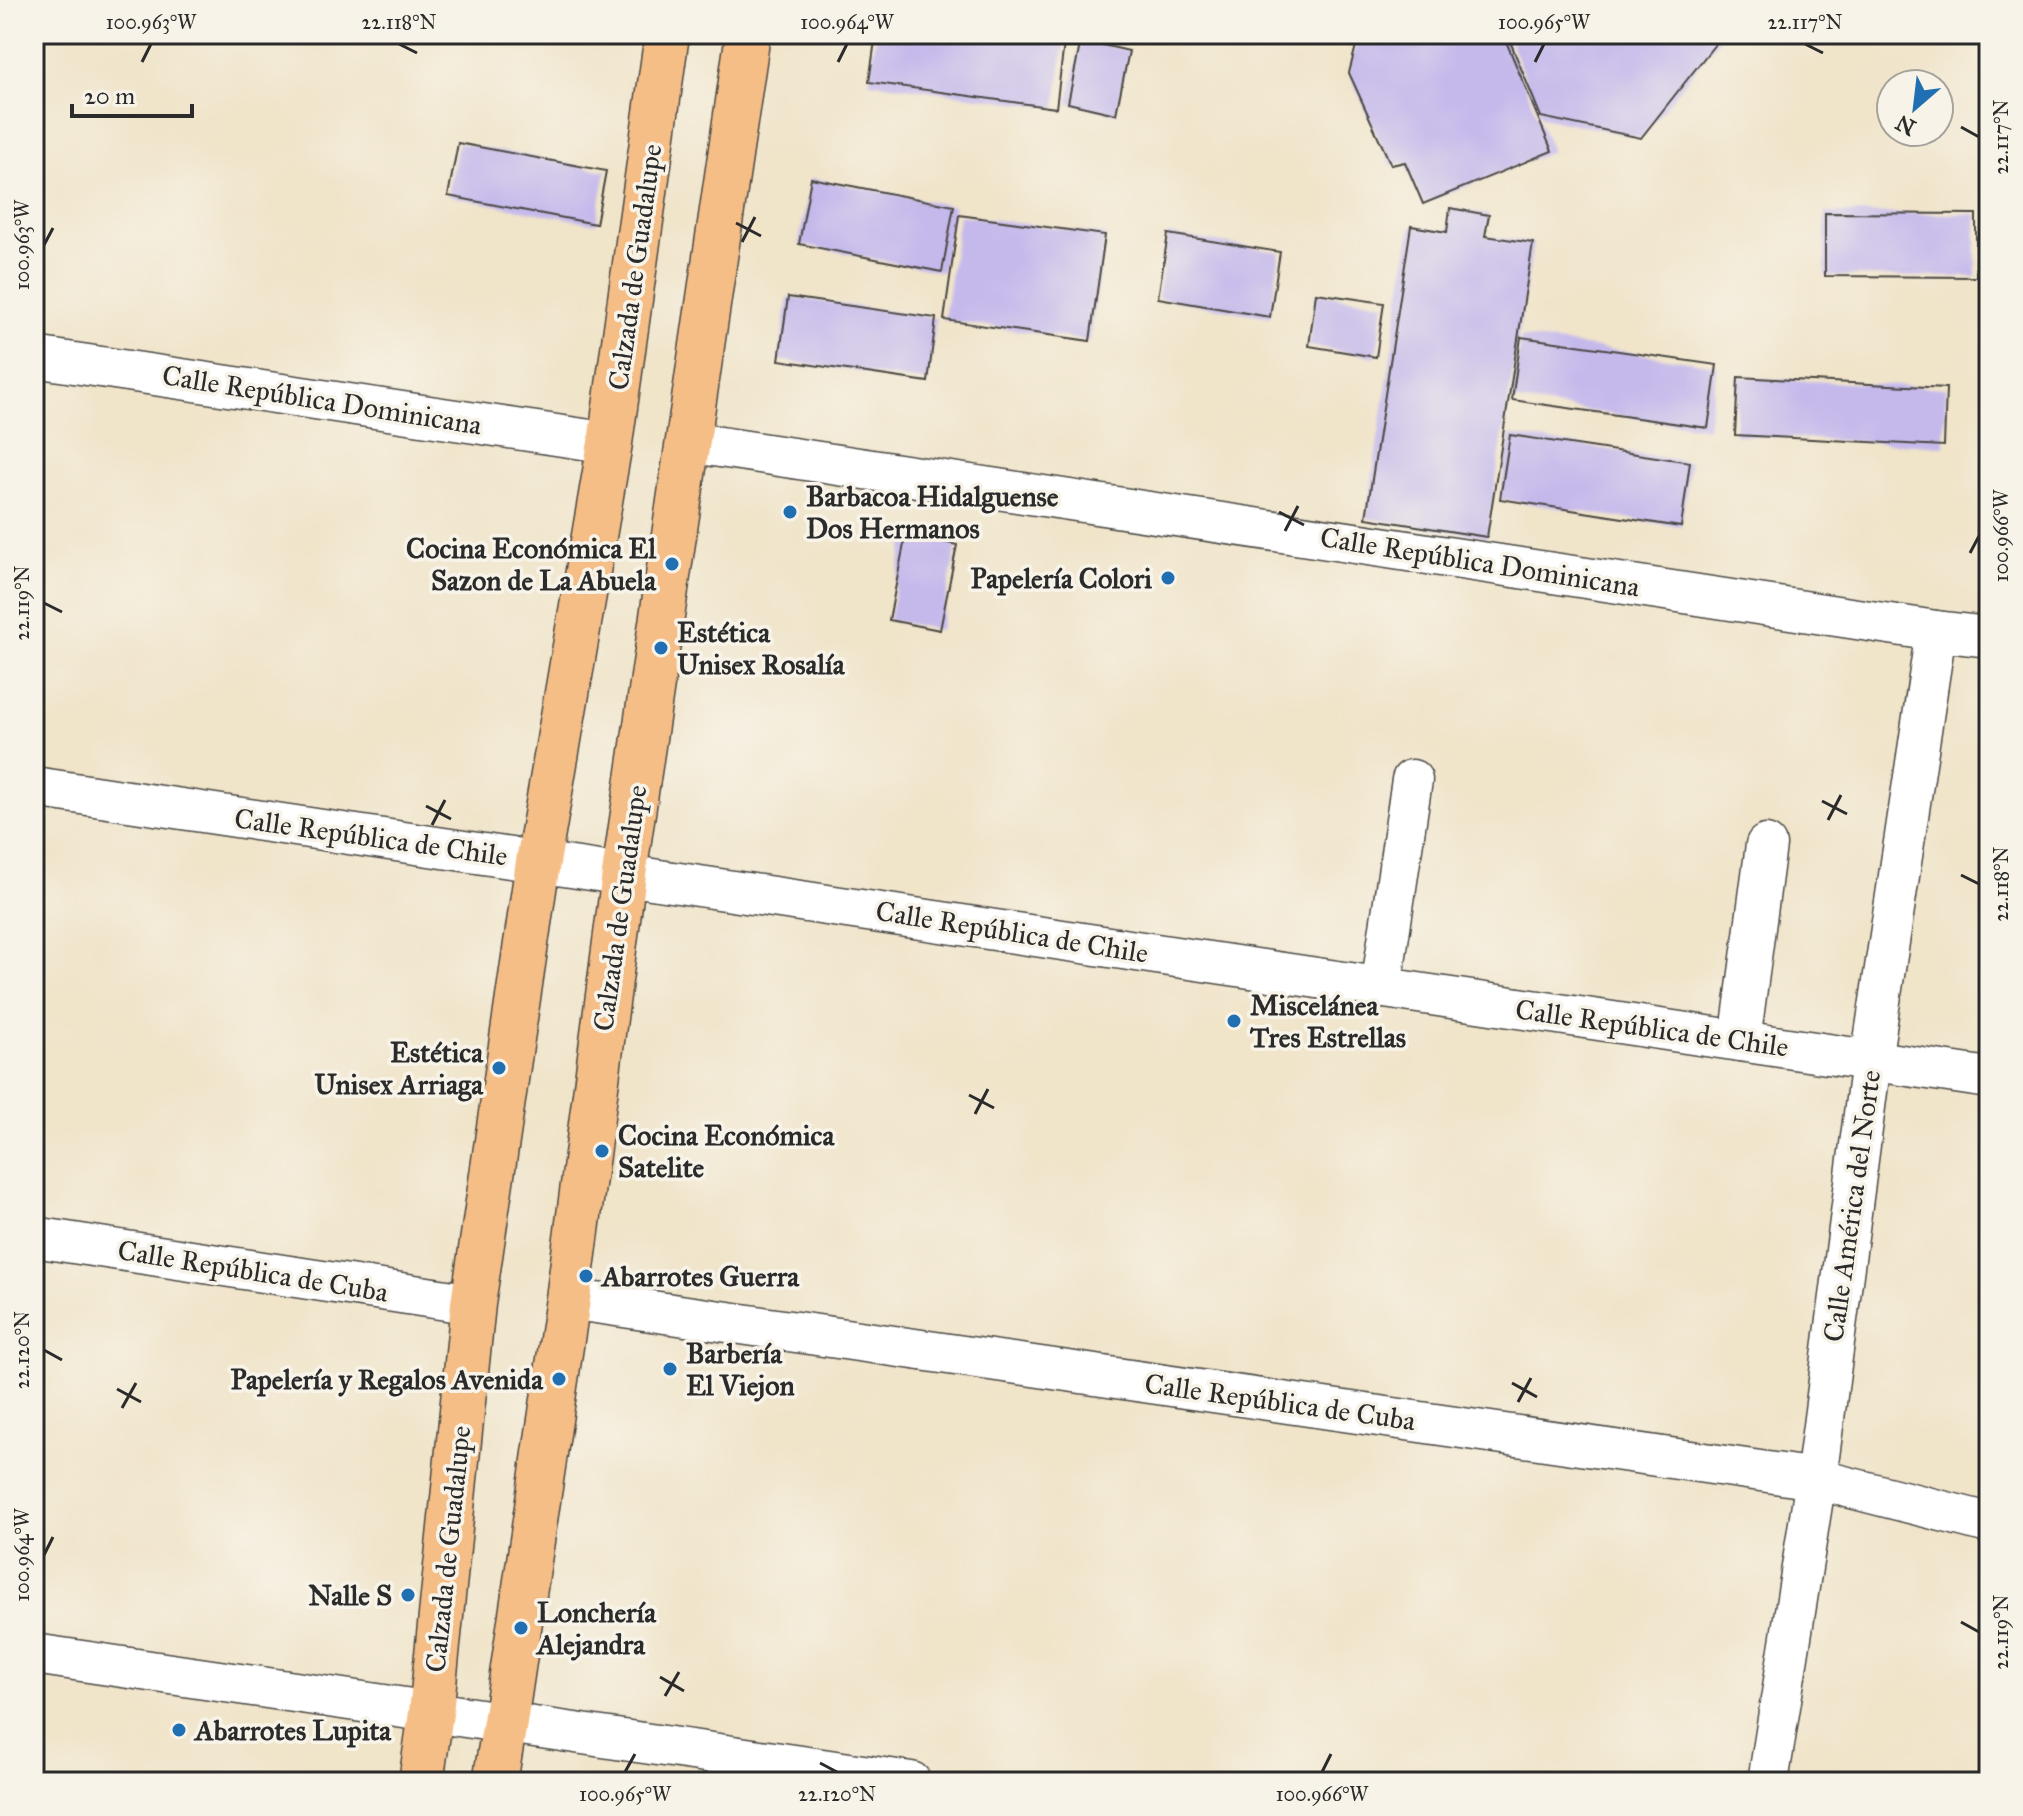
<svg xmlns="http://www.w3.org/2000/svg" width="2023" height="1816" viewBox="0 0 2023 1816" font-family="'IM FELL Great Primer',serif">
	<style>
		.building { fill: #c5b9eb }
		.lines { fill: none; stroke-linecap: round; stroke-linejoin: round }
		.minor-casing { stroke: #494743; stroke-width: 43 }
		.primary-casing { stroke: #494743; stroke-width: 47 }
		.minor { stroke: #fff; stroke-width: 40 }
		.primary { stroke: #f6be87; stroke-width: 44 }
		.ticks { fill: none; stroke: #2b2b2b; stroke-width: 3 }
		.poi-dot { fill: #1f6fb2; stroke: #f7f3e8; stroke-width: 3 }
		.labels { text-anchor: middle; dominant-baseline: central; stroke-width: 7; stroke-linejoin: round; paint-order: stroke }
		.street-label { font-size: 28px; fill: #2b2b2b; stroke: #f7f3e8 }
		.poi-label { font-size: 28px; font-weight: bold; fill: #2b2b2b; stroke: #f7f3e8; text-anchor: start }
		.neatline { fill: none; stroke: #2b2b2b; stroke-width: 3 }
		.ticks-label { font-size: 20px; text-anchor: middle; fill: #2b2b2b }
	</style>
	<rect width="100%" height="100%" fill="#f7f3e8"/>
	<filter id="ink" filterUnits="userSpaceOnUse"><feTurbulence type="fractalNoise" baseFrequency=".0125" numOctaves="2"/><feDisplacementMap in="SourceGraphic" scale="16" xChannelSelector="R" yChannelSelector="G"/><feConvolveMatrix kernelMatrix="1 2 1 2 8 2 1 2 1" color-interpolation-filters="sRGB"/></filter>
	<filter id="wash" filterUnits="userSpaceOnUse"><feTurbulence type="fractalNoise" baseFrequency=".006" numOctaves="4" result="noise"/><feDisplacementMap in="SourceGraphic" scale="32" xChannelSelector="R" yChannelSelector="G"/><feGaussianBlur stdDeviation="1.8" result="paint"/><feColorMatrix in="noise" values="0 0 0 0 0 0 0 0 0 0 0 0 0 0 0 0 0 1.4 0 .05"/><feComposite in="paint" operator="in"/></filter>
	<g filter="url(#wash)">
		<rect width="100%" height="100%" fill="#f0e4c9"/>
		<g id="blocks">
			<g class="building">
				<path d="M876,34h120l68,9 -8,65 -187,-26z"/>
				<path d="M1359,34h144l49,117 -129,53 -18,-42 -14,3 -42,-92z"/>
				<path d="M1507,34h216l-82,104 -100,-21z"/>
				<path d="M1081,40l48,11 -13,63 -48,-11z"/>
				<path d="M458,143l148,28 -10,53 -148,-28z"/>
				<path d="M811,178l143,28 -12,66 -143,-28z"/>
				<path d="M1450,208l39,7 -4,21 48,7 -46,294 -121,-19 45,-292 36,6z"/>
				<path d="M1825,213l151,1v63l-151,-1z"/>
				<path d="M959,215l146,20 -15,106 -146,-21z"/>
				<path d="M1168,234l112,18 -10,65 -112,-19z"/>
				<path d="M1316,293l68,10 -8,54 -67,-11z"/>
				<path d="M788,297l148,21 -8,64 -149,-22z"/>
				<path d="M1521,337l196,28 -9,63 -196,-28z"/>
				<path d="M1738,377l208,11 -2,58 -209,-11z"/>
				<path d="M1510,435l180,27 -9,65 -181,-28z"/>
				<path d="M906,534l51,11 -17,85 -51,-10z"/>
			</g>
		</g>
	</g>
	<g filter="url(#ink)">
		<use href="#blocks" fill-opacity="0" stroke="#494743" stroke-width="2"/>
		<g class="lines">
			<defs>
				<g id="minor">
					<path d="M34,357l576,86"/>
					<path d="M687,442l1249,189 53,6"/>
					<path d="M34,787l1955,291"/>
					<path d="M1381,988l31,-208"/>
					<path d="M1740,1041l26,-196"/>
					<path d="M34,1237l439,67"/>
					<path d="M568,1299l1248,180 173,44"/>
					<path d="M34,1654l877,128"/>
					<path d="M1768,1782l48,-303 55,-418 65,-430"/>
				</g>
				<g id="primary">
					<path d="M421,1782l10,-69 42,-409 65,-442 72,-419 57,-409"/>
					<path d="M495,1782l10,-60 63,-423 56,-425 124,-840"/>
				</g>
			</defs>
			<use href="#minor" class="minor-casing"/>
			<use href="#primary" class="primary-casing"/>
			<use href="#minor" class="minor"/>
			<use href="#primary" class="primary"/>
		</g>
	</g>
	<path class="ticks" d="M399,44l18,9M1805,44l18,9M142,62l9,-18M838,62l9,-18M1535,62l9,-18M1961,127l18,10M736,223l25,13M742,242l13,-25M44,245l9,-17M1279,512l25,13M1285,531l13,-25M1970,553l9,-17M44,603l18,9M1822,801l25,13M426,806l25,13M1828,820l13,-25M432,825l13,-25M1961,875l18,9M969,1095l25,13M975,1114l13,-25M44,1350l18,10M1512,1383l25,14M117,1389l24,13M1518,1402l13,-24M122,1408l14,-25M44,1555l9,-18M1961,1622l18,10M660,1677l24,14M665,1696l14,-24M820,1763l17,9M625,1772l10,-18M1322,1772l9,-18"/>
	<g class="poi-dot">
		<circle cx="790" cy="512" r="8"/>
		<circle cx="672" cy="564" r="8"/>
		<circle cx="1168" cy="578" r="8"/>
		<circle cx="661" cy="648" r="8"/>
		<circle cx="1234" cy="1021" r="8"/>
		<circle cx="499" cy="1068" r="8"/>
		<circle cx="602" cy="1151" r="8"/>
		<circle cx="586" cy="1276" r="8"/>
		<circle cx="670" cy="1369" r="8"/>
		<circle cx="559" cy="1379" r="8"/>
		<circle cx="408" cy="1595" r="8"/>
		<circle cx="521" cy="1628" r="8"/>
		<circle cx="179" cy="1730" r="8"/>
	</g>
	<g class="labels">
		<g class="street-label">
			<text transform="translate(635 267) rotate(-82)">Calzada de Guadalupe</text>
			<text transform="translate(322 400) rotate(9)">Calle República Dominicana</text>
			<text transform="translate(1480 562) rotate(9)">Calle República Dominicana</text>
			<text transform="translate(371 837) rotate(8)">Calle República de Chile</text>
			<text transform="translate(620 908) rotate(-82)">Calzada de Guadalupe</text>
			<text transform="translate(1012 932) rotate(9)">Calle República de Chile</text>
			<text transform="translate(1652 1028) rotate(8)">Calle República de Chile</text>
			<text transform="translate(1852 1206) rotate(-82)">Calle América del Norte</text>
			<text transform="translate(253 1271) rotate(9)">Calle República de Cuba</text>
			<text transform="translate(1280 1402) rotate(8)">Calle República de Cuba</text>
			<text transform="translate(448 1549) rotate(-84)">Calzada de Guadalupe</text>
		</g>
		<g class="poi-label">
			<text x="806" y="496">Barbacoa Hidalguense<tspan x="806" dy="32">Dos Hermanos</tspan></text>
			<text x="656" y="548" text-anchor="end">Cocina Económica El<tspan x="656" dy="32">Sazon de La Abuela</tspan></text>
			<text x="1152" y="578" text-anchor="end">Papelería Colori</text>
			<text x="677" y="632">Estética<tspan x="677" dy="32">Unisex Rosalía</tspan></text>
			<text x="1250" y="1005">Miscelánea<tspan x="1250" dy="32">Tres Estrellas</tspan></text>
			<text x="483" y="1052" text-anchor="end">Estética<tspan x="483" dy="32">Unisex Arriaga</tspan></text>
			<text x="618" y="1135">Cocina Económica<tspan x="618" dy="32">Satelite</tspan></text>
			<text x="602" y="1276">Abarrotes Guerra</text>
			<text x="686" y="1353">Barbería<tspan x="686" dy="32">El Viejon</tspan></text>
			<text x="543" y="1379" text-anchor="end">Papelería y Regalos Avenida</text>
			<text x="392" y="1595" text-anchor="end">Nalle S</text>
			<text x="537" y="1612">Lonchería<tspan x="537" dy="32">Alejandra</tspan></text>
			<text x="195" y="1730">Abarrotes Lupita</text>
		</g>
	</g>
	<rect width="2023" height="1816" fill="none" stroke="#f7f3e8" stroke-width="88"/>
	<g transform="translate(1915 108) rotate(208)"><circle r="38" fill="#f7f3e8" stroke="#a5a39c" stroke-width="2"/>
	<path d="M0-6L14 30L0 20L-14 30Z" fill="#1f6fb2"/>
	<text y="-12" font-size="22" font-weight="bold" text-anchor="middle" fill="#2b2b2b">N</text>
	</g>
	<path d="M72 104v12h120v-12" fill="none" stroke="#2b2b2b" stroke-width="4"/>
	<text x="84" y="104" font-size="24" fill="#2b2b2b" stroke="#f7f3e8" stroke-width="6" paint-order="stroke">20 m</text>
	<rect x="44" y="44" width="1935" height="1728" class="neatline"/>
	<g class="ticks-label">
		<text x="151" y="29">100.963°W</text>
		<text x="399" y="29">22.118°N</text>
		<text x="847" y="29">100.964°W</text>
		<text x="1544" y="29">100.965°W</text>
		<text x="1805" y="29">22.117°N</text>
		<text transform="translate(2001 137) rotate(-90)" y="7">22.117°N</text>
		<text transform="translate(22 245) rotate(-90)" y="7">100.963°W</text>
		<text transform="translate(2001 536) rotate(-90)" y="7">100.966°W</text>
		<text transform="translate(22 603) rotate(-90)" y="7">22.119°N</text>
		<text transform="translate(2001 884) rotate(-90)" y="7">22.118°N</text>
		<text transform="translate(22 1350) rotate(-90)" y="7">22.120°N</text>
		<text transform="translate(22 1555) rotate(-90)" y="7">100.964°W</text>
		<text transform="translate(2001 1632) rotate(-90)" y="7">22.119°N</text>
		<text x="625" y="1801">100.965°W</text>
		<text x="837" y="1801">22.120°N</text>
		<text x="1322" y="1801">100.966°W</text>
	</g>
</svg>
